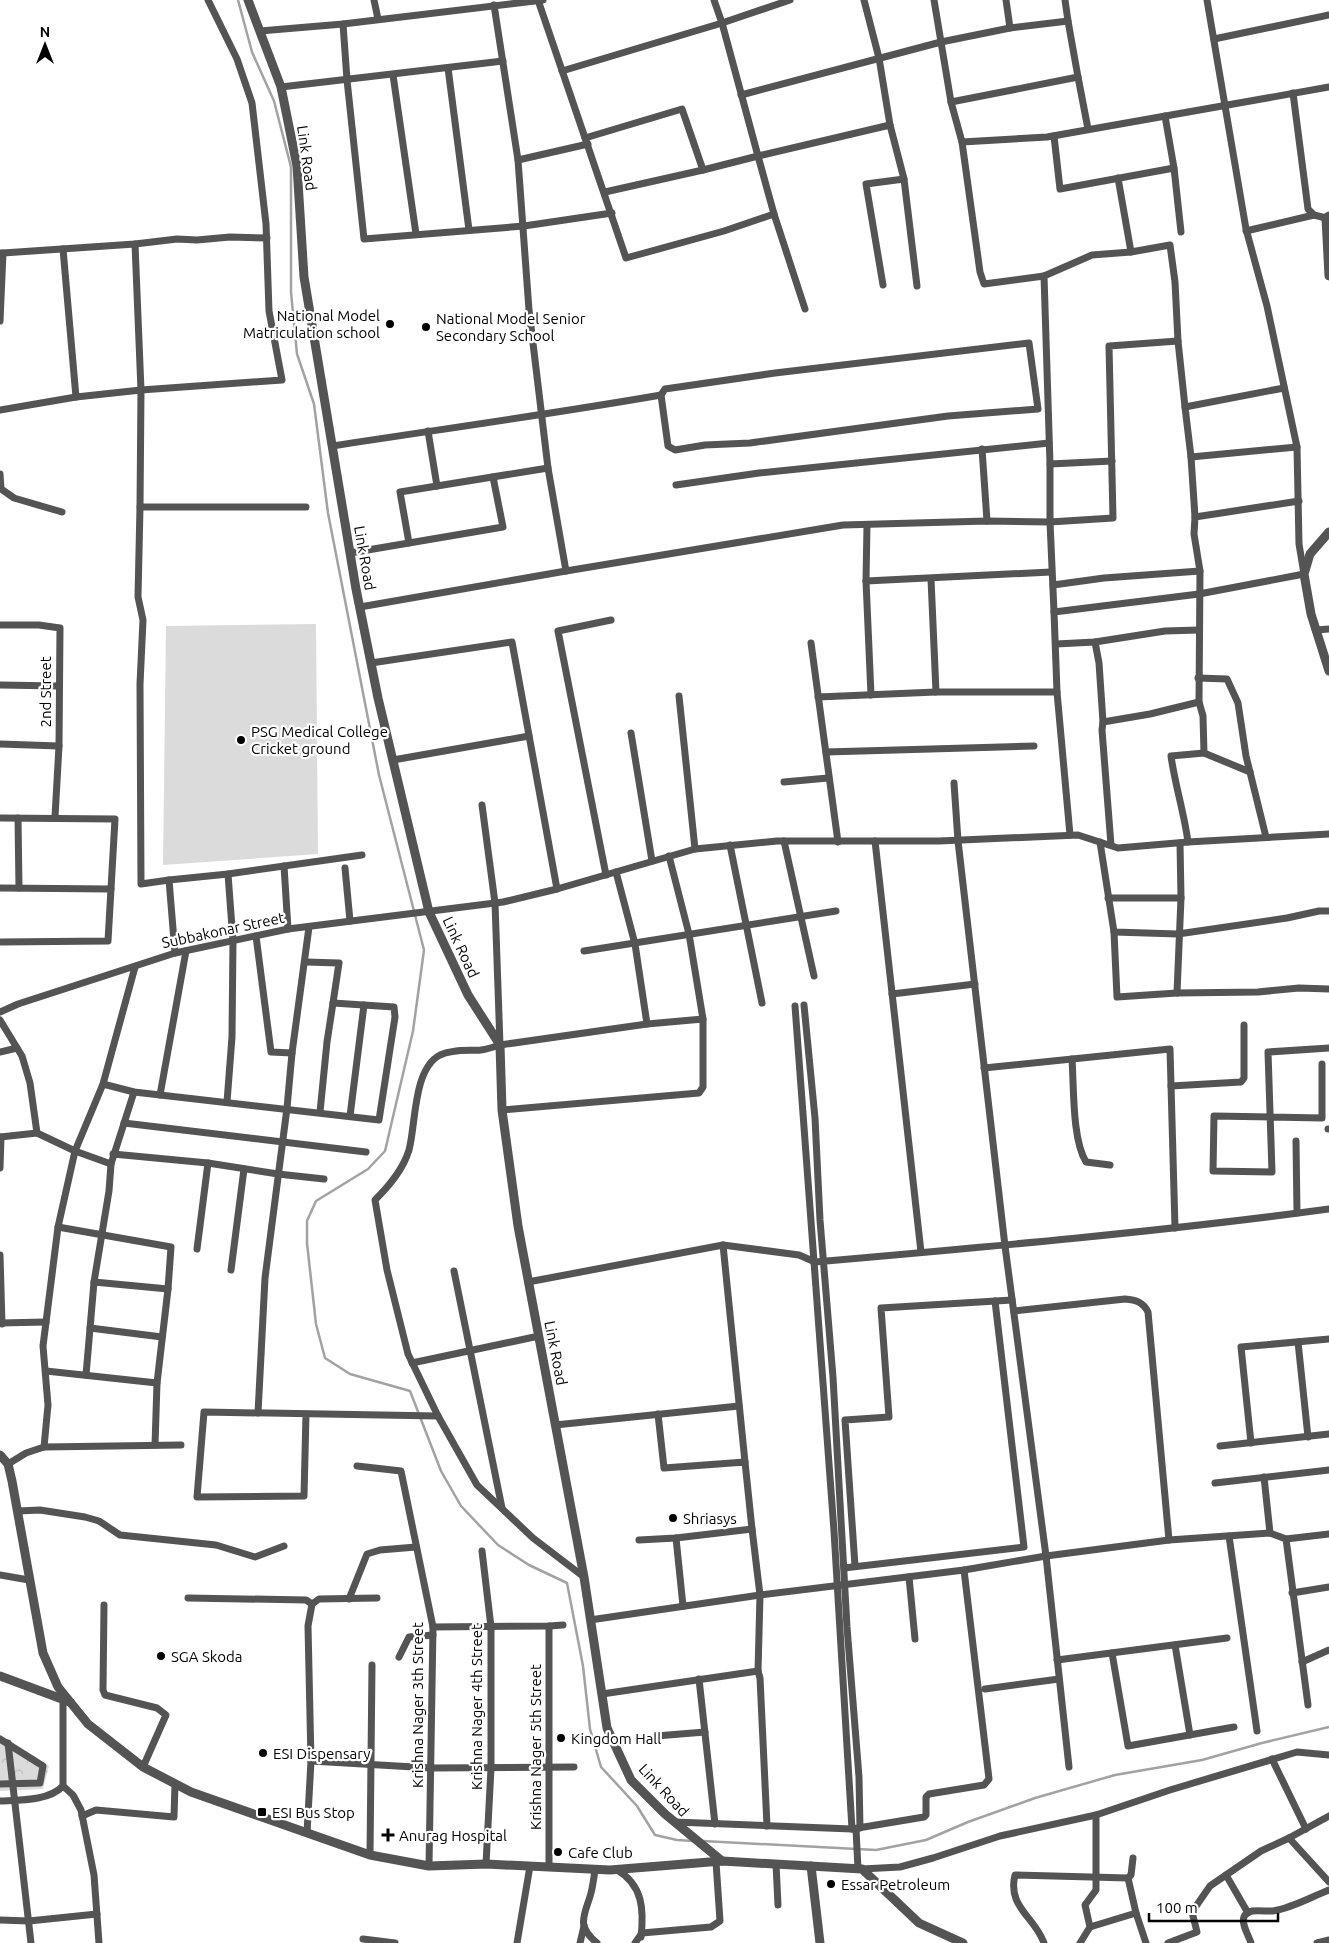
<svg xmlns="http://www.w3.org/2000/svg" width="1329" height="1943" viewBox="0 0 1329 1943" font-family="Ubuntu,sans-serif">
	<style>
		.park { fill: url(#park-crowns) }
		.pitch { fill: #dbdbdb }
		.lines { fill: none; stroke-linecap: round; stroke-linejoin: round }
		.stream { stroke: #a2a2a2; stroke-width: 2.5 }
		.minor { stroke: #545454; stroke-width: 7 }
		.tertiary { stroke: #545454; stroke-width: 9 }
		.poi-dot { fill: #000; stroke: #fff; stroke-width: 2 }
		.labels { text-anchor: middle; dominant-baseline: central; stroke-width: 4.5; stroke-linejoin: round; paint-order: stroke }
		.street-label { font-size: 15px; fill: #000; stroke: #fff }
		.poi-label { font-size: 15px; fill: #000; stroke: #fff; text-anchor: start }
	</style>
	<defs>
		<pattern id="park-crowns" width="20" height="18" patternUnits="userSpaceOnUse" patternTransform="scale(1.25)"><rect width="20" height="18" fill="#dbdbdb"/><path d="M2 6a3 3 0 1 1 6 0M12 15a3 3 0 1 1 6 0" fill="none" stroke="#bababa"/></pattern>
	</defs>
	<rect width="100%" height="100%" fill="#fff"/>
	<path class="park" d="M0,1735l49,31 -6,23 -43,2z"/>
	<path class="pitch" d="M316,624l2,230 -155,11 3,-239z"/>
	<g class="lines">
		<g class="stream">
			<path d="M238,0l14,52 22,49 17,66v125l6,62 17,50 14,109 51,262 45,175 -11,81 -28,120 -17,18 -52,32 -9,20v22l9,81 9,34 25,16 60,17 31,80 20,35 37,39 31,20 38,18 16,83 7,63 11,38 36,39 18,29 22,5 16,1"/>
			<path d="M703,1841l173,9 50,-10 42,-18 67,-24 80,-23 87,-15 60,-17 67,-16"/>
		</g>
		<g class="minor">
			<path d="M374,0l4,19"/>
			<path d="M538,0l88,258 98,-27 50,-17"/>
			<path d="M714,0l8,23 36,133 132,-31 14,54 13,107"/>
			<path d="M864,0l15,58 11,67"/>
			<path d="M934,0l17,102 11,40 85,-5 282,-50"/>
			<path d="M1006,0l4,28"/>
			<path d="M494,5l24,155 11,150 19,158 18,103 277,-46 144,-4 63,1 4,90"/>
			<path d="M343,24l4,56 17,159 160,-13 88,-13"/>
			<path d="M260,31l83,-7 200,-24"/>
			<path d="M1214,39l115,-24"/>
			<path d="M448,68l21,162"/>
			<path d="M562,71l160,-48 68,-23"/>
			<path d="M393,75l23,159"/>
			<path d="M1078,77l10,52"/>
			<path d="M281,87l222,-26"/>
			<path d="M1293,93l15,116 6,6 12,3"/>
			<path d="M741,95l200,-53 69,-14 58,-7 -3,-21"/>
			<path d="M951,102l127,-25 -10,-56"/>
			<path d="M1165,116l9,52"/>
			<path d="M1054,136l6,53 114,-21 7,64"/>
			<path d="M585,138l97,-29 21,61 55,-14 16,58 31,95"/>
			<path d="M962,142l18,130 4,12 60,-8"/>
			<path d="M518,160l70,-16"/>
			<path d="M1118,178l13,74 39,-7 5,37 3,59"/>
			<path d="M605,192l98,-22"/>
			<path d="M1246,231l68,-16"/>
			<path d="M135,244l6,146 -1,117h166"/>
			<path d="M63,249l13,148"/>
			<path d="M1131,252l-39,3 -48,21 6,188v58l63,-4 -4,-172 69,-5 7,66"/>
			<path d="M0,253h3l-3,68"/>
			<path d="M3,253l132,-9 42,-5 20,1 33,-3 37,1"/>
			<path d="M883,285l-17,-101 38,-5"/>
			<path d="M1029,343l9,66 -90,7 -198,27 -45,2 -30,5 -7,-4 -7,-51 4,-6 110,-16z"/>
			<path d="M0,410l76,-13 65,-7 141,-10 -13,-69 -3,-87 -14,-121 -15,-44 -29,-59"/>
			<path d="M428,431l9,55"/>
			<path d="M332,446c110,-17 220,-32 329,-51"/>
			<path d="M982,449l5,72"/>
			<path d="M1191,457l106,-10"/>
			<path d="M1050,464l62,-3"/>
			<path d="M0,474l1,15 13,9 48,14"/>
			<path d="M676,485l83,-12 290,-30"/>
			<path d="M140,507l-2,90 5,23 -3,64 1,200 28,-4"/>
			<path d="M1195,517l-4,-60 -6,-50 99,-19"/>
			<path d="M867,525l-1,56 5,114"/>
			<path d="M409,543l-9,-51 148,-24"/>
			<path d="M350,553l153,-26 -10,-50"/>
			<path d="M931,579l5,113"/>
			<path d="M866,581l185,-9"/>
			<path d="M1053,585l51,-7 96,-7"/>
			<path d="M360,607l206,-36"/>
			<path d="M0,625h39l21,3 -1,118 -4,71"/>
			<path d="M1316,630l13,-1"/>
			<path d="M1095,642l4,21 4,59"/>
			<path d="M811,643l27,199"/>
			<path d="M1056,644l39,-2 70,-11 34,-1"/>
			<path d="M371,663l141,-21 45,247"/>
			<path d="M1198,678l29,1 11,24 8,53 20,81"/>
			<path d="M0,685l59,1"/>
			<path d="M679,696l16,153"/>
			<path d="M818,697l118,-5h121"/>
			<path d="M1199,702l4,14 1,37 46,19"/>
			<path d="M631,733l21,128"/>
			<path d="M0,744l59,2"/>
			<path d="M826,752l208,-6"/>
			<path d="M393,760l136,-24"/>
			<path d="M784,782l44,-4"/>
			<path d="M954,783l4,58 47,405 41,310 23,211"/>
			<path d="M482,805l13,98 5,142"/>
			<path d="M0,818l115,1 -7,122 -108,1"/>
			<path d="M18,818l1,70"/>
			<path d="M1070,835l-13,-143 -3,-80 145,-18 105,-20 -5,-30 -2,-97 -30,-141 -21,-77 -39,-229"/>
			<path d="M784,841l30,135"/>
			<path d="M875,841l46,411"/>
			<path d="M1100,842l14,90 64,2 109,-16 32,-7h10"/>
			<path d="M1188,842c-4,-30 -13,-57 -17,-86l33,-3"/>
			<path d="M730,845l32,158"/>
			<path d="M1111,845l-9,-115 1,-8 47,-8 49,-12 1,-131 -6,-37 1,-17 104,-16"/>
			<path d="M669,856l20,78 14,85"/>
			<path d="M284,866l4,63"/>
			<path d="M345,868l5,53"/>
			<path d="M616,872l19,72 12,80"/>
			<path d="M606,875l-48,-244 53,-11"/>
			<path d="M0,888l111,1"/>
			<path d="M1108,898h73"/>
			<path d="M1114,932l3,65 60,-4 81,-1 41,-4 30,1"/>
			<path d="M256,936l15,116 21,1"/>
			<path d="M584,951l252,-40"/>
			<path d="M175,953l-6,-73 59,-6 134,-19"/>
			<path d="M1177,993l4,-95 -1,-55"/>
			<path d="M892,994l83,-10"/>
			<path d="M804,1005l11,113 5,102 13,157 14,250 12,150 1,51"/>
			<path d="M795,1006l39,525 18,298"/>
			<path d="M0,1012l18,-8 157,-51 113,-24 215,-27 54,-13 138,-40 82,-8h162l139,-6 40,13 70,-6 141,-8"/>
			<path d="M0,1020l22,36 8,27 7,50 38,18 36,13 23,-72"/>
			<path d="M0,1052l17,-4"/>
			<path d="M1072,1059c2,28 0,80 14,103l24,3"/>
			<path d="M1322,1064v54l-108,-2 -1,55 59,1 -4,-120 61,-4"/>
			<path d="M984,1068l186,-19 5,179"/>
			<path d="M103,1084l31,8 245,28 16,-103 -1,-10 -61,-4 6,-40 -33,-1"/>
			<path d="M1171,1086l70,-4 3,-4v-53"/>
			<path d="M160,1095l26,-144"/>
			<path d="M227,1102l5,-65 1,-96 -5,-67"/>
			<path d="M502,1110l197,-17 4,-6v-68l-56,5 -147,21c-6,2 -12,4 -19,5 -13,1 -28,-1 -41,5 -27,14 -24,69 -31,95 -6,20 -20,36 -34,50l12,70 21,84 30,62 39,69 56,53 51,39"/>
			<path d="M320,1112l7,-70 6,-39"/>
			<path d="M350,1116l14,-111"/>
			<path d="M124,1123l242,29"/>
			<path d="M1328,1129h1"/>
			<path d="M0,1137l37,-4"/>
			<path d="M1296,1141l1,72"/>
			<path d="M113,1154l95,9 70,11 46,5"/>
			<path d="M0,1168l1,-31"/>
			<path d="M723,1245l22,217"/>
			<path d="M197,1249l11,-86"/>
			<path d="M0,1255l2,69"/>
			<path d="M231,1270l13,-101"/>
			<path d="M454,1271l48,237"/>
			<path d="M94,1282l74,7"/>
			<path d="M528,1282l195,-37 76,10 16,7c171,-15 343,-30 514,-53"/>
			<path d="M1014,1311l111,-12c11,1 18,3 23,13l21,228"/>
			<path d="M0,1323l46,-1"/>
			<path d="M90,1328l72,9"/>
			<path d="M1298,1342l10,95"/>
			<path d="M412,1363l127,-27"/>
			<path d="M46,1371l111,12 11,-94 3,-42 -113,-20"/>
			<path d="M86,1375l8,-93 15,-91 2,-27"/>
			<path d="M258,1413l7,-135 22,-170 5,-55 17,-126"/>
			<path d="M306,1414l-2,82 -107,1 7,-85 234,4"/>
			<path d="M658,1414l6,54 81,-6 7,67"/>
			<path d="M555,1425l184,-19"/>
			<path d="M1251,1443l-10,-96 88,-8"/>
			<path d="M155,1445l2,-62"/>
			<path d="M1220,1446l109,-12"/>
			<path d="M44,1447l137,-2"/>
			<path d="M8,1464l18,-11 18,-6 4,-42 -5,-59 15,-119 17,-76 28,-67 32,-117"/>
			<path d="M357,1466l44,5 32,156 -4,239"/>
			<path d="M1264,1477l6,56"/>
			<path d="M1215,1483l114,-13"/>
			<path d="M18,1511l22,-1 45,7 14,4 21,14 96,10 39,12 29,-11"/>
			<path d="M1229,1536l28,195"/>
			<path d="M676,1538l7,68"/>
			<path d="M1286,1539l22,166"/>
			<path d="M639,1540l37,-2 76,-9 8,66 -2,76 2,7 7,148"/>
			<path d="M482,1551l9,76v141l-5,96"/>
			<path d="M855,1566l-10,-146 44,-3 -8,-109 131,-8"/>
			<path d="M844,1568l180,-21 -29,-246"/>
			<path d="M0,1575l29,5"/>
			<path d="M909,1577l6,62"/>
			<path d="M1292,1593l37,-6"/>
			<path d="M188,1598l118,2 6,4 7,-5 58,-1"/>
			<path d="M349,1599l18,-45 13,-4 36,-3"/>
			<path d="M104,1605l-1,85 2,5 52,13 9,7 -23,52"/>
			<path d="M590,1620l170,-25 204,-25 82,-14 123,-16 101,-7 16,6 43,-5"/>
			<path d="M433,1627l116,-1 14,-1"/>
			<path d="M1175,1645l15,90"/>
			<path d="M1112,1653l16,93 106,-19"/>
			<path d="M399,1657l10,-20 24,-2"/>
			<path d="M1057,1660l170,-22"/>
			<path d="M1302,1662l27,-12"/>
			<path d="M699,1679l16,145"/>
			<path d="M985,1689l74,-10"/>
			<path d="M602,1694l156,-23"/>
			<path d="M656,1736l49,-4"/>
			<path d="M0,1739l43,27 -3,17 -40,1"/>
			<path d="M8,1743l23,200"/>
			<path d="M1272,1759l34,70"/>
			<path d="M311,1761l120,7 143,-1"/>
			<path d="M63,1786l10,9 8,15 13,65 5,68"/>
			<path d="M0,1801c20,-1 49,0 63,-15v-86"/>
			<path d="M82,1816l14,-6 78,7 1,-33"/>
			<path d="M675,1822l177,7 72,-12 2,-2v-18l3,-3 55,-9 5,-6 -25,-209"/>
			<path d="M856,1829l2,40"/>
			<path d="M307,1833l4,-72 -3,-135 4,-22"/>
			<path d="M1289,1838l40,44"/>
			<path d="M370,1855l2,-190"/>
			<path d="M1133,1858l-2,17 -3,3 8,35"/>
			<path d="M776,1864l2,41"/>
			<path d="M549,1867v-241"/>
			<path d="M862,1869l38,-2 33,-9 67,-22 96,-21 74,-25 127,-38 32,3"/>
			<path d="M595,1870c-1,7 -2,15 -4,23 -6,22 -16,32 6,50"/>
			<path d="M617,1870c26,15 27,40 24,67"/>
			<path d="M1226,1875l22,38"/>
			<path d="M0,1920l29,1 68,-7"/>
			<path d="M1090,1927l-5,-22 11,-15v-75"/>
			<path d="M363,1939l32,4"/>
			<path d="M517,1943l13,-77"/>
			<path d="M580,1943l4,-17"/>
			<path d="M635,1943l7,-10 69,-6 9,-6 -4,-59"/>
			<path d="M1044,1943c-9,-26 -37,-36 -29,-68l113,3"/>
			<path d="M1080,1943l10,-16 46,-14 10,30"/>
			<path d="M1168,1943l29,-11 -5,-20 18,-26 51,-35 28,-13 40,-22"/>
			<path d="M1251,1943c-2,-7 -10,-19 -7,-26 4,-10 21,-5 29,-6 19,-3 38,-14 56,-21"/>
			<path d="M1317,1943l12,-3"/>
		</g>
		<g class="tertiary">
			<path d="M248,0l33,87 16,79 7,111 52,312 22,109 51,214 39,83 32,50 2,65 16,116 66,351 23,151 24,52 34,34 57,47"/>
			<path d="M1329,216l-3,2 3,58"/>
			<path d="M1329,532l-19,22 -6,20 7,40 18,57"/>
			<path d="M0,1455l8,9 4,17 31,172 15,34 30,37 55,43 48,25 179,63 59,11 57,-2 124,6 112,-9 140,8 57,54 44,20"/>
			<path d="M0,1676l70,26"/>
			<path d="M811,1866l9,77"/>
		</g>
	</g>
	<g class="poi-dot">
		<circle cx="390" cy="324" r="5"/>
		<circle cx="426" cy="327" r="5"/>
		<circle cx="241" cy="740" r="5"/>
		<circle cx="673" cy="1518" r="5"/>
		<circle cx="161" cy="1656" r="5"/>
		<circle cx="561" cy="1738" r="5"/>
		<circle cx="263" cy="1753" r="5"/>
		<rect x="257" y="1807" width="10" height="10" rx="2.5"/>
		<path d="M385.5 1827.5h5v5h5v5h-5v5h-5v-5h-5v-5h5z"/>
		<circle cx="558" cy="1852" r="5"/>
		<circle cx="831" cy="1884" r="5"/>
	</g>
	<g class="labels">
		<g class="street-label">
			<text transform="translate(307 158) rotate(82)">Link Road</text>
			<text transform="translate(365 558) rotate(80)">Link Road</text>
			<text transform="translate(45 692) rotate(-90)">2nd Street</text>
			<text transform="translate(223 930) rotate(-12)">Subbakonar Street</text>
			<text transform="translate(461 947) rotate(65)">Link Road</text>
			<text transform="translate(556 1353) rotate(79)">Link Road</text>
			<text transform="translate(417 1705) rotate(-90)">Krishna Nager 3th Street</text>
			<text transform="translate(476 1707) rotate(-90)">Krishna Nager 4th Street</text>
			<text transform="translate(535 1747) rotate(-90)">Krishna Nager 5th Street</text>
			<text transform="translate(664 1790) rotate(47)">Link Road</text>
		</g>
		<g class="poi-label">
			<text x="380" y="315" text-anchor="end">National Model<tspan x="380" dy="17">Matriculation school</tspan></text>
			<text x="436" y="318">National Model Senior<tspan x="436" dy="17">Secondary School</tspan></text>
			<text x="251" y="731">PSG Medical College<tspan x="251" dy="17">Cricket ground</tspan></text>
			<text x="683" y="1518">Shriasys</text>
			<text x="171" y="1656">SGA Skoda</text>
			<text x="571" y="1738">Kingdom Hall</text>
			<text x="273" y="1753">ESI Dispensary</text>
			<text x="272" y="1812">ESI Bus Stop</text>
			<text x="399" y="1835">Anurag Hospital</text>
			<text x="568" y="1852">Cafe Club</text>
			<text x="841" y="1884">Essar Petroleum</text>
		</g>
	</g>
	<g transform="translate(45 45)" stroke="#ffffff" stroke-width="4" paint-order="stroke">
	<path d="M0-4L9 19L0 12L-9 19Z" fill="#000000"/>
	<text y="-8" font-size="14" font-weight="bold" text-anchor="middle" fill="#000000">N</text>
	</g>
	<path d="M1149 1913v8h129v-8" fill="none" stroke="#000000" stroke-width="2.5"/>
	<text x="1156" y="1913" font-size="15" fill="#000000" stroke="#ffffff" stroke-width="4" paint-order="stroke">100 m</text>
</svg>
